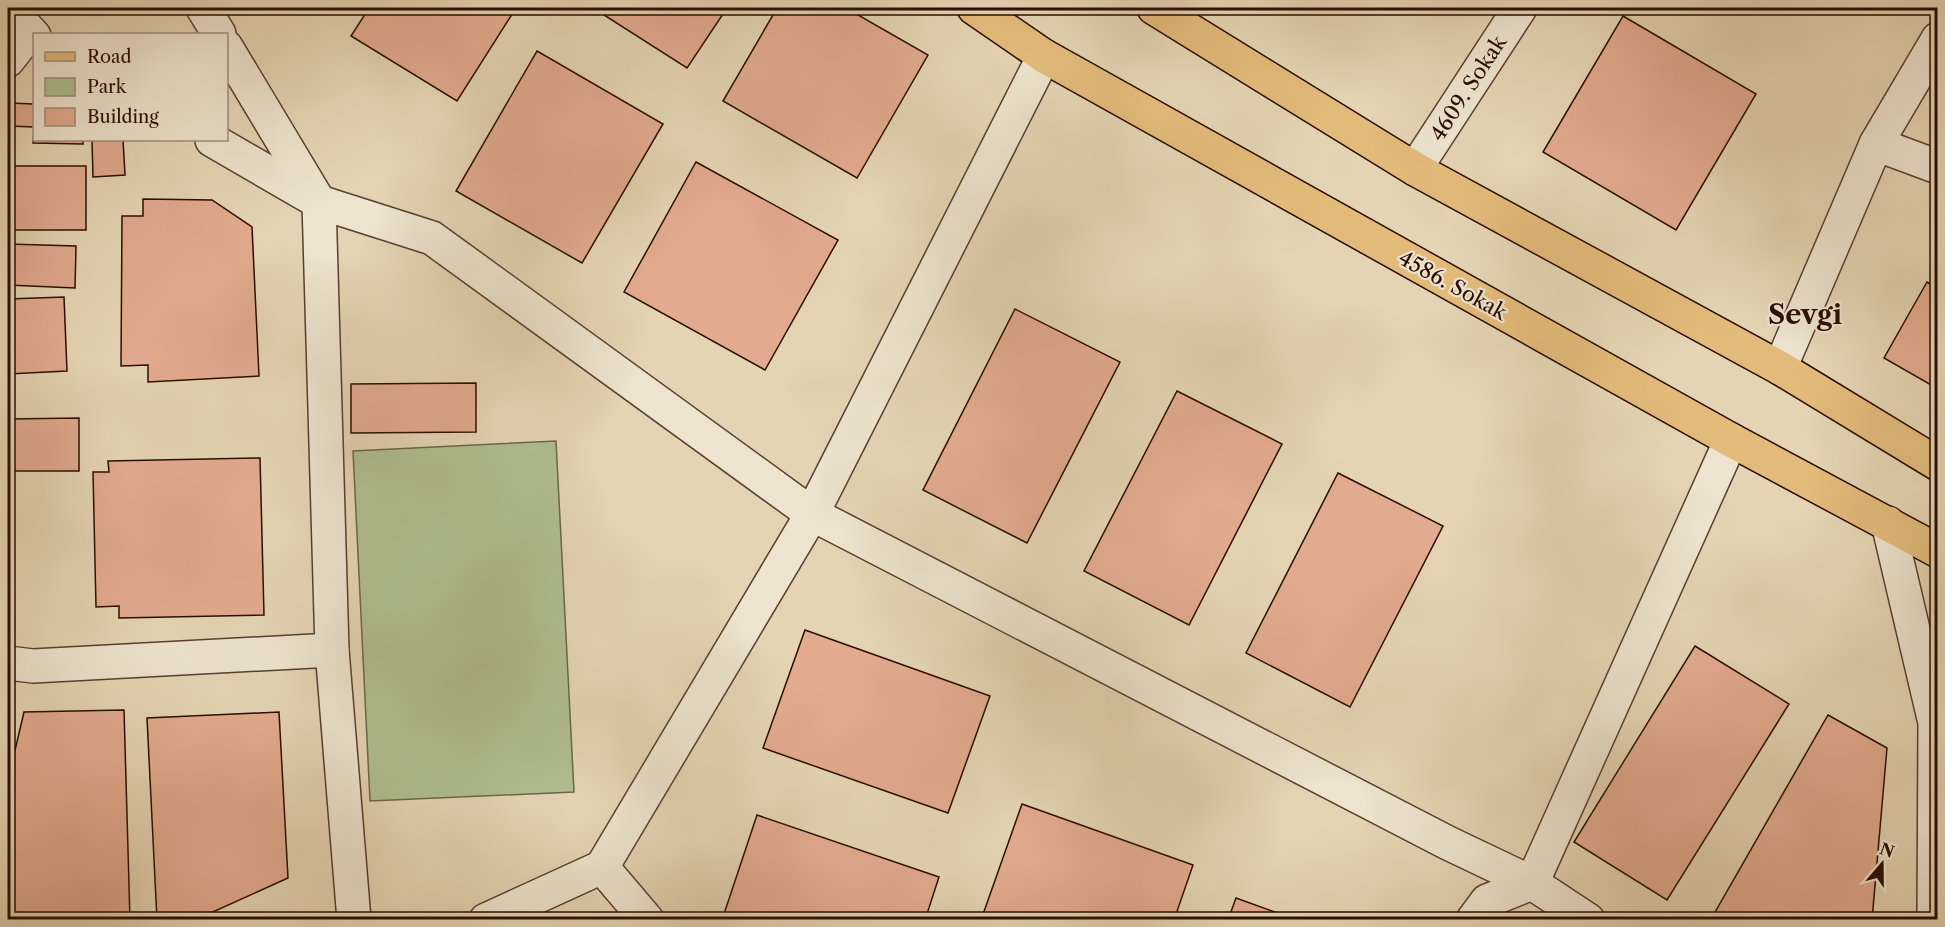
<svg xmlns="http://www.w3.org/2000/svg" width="1945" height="927" viewBox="0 0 1945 927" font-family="'Libre Caslon Text',serif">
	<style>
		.green { fill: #afbe90; stroke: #6c6648; stroke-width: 1.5 }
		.building { fill: #e2aa8e; stroke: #2a0d01; stroke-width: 1.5 }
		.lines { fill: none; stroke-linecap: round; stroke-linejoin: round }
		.minor-casing { stroke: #583f2e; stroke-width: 36 }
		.major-casing { stroke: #2a0d01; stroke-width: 36 }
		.minor { stroke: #ede3ce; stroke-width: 33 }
		.major { stroke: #e2ba7a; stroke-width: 33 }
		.labels { text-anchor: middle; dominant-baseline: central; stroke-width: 4.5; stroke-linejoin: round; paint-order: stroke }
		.street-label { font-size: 21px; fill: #2a0d01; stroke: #ede3ce }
		.district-label { font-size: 27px; font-weight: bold; fill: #2a0d01; stroke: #ede3ce }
	</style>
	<rect width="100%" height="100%" fill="#e4d4b3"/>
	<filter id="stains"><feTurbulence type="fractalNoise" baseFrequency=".00333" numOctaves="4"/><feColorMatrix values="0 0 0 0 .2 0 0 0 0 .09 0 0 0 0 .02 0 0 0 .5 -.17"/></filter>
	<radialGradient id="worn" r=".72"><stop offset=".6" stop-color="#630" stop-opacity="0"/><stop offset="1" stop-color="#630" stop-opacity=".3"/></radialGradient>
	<path class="green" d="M556,441l18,351 -204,9 -17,-350z"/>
	<g class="building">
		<path d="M369,8h147l-59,93 -106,-65z"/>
		<path d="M593,8h134l-40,60z"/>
		<path d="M777,8h69l82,47 -71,123 -134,-77z"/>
		<path d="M1623,16l133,78 -80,136 -133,-78z"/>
		<path d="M537,51l126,73 -81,139 -126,-72z"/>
		<path d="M8,103l26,1v36h49v4l-50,-1 1,-16 -26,-1z"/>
		<path d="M92,140h31l2,35 -32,2z"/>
		<path d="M696,162l142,78 -73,130 -141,-78z"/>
		<rect x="8" y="166" width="78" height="64"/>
		<path d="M143,199l69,1 40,27 7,149 -111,6v-17l-27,1 1,-150h21z"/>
		<path d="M8,244l68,2 -1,42 -67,-3z"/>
		<path d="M1927,282l11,7v100l-54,-31z"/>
		<path d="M64,297l3,74 -59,3v-75z"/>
		<path d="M1015,309l105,53 -93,181 -104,-53z"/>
		<path d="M476,383v49l-125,1v-49z"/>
		<path d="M1177,391l105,53 -93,181 -105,-54z"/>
		<path d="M79,418v53h-71v-52z"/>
		<path d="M260,458l4,157 -145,3v-12l-23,1 -3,-135h16l-1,-11z"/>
		<path d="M1338,473l105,53 -93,181 -104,-54z"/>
		<path d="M805,630l185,66 -42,117 -185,-65z"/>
		<path d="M1695,646l94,58 -122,196 -93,-58z"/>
		<path d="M124,710l6,210h-122v-140l16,-68z"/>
		<path d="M279,712l9,166 -93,42h-38l-10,-202z"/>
		<path d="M1828,715l59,33 -15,172h-147l-11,-6z"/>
		<path d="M1022,804l171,61 -19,55h-193z"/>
		<path d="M757,815l182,62 -14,43h-203z"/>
		<path d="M1236,898l61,22h-69z"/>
	</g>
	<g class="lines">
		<defs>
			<g id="minor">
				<path d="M8,8l26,28"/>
				<path d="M203,8l16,26"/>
				<path d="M226,47l93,155 13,448 22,270"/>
				<path d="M8,60l21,-27"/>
				<path d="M212,140l107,62 113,36 380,276 636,329 84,40 56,37"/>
				<path d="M1876,144l62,23"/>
				<path d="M1415,169l105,-161"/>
				<path d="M1780,368l96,-224 62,-105"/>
				<path d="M1888,523l47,200 -1,197"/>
				<path d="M8,663l25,3 299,-16"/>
				<path d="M602,867l45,53"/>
				<path d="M486,920l116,-53 210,-353 232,-458"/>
				<path d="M1473,920l14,-19 45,-18 199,-443"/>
			</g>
			<g id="major">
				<path d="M974,8l70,48 687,384 207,111"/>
				<path d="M1154,8l261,161 365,199 158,96"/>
			</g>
		</defs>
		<use href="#minor" class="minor-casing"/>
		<use href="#major" class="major-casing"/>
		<use href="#minor" class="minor"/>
		<use href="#major" class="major"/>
	</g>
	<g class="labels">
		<g class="street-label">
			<text transform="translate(1468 88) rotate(-57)">4609. Sokak</text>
			<text transform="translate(1453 285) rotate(29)">4586. Sokak</text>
		</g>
		<g class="district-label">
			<text x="1805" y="314">Sevgi</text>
		</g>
	</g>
	<rect width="1945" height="927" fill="none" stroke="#e4d4b3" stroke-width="30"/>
	<rect x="9" y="9" width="1927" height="909" fill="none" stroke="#2a0d01" stroke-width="3"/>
	<rect x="15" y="15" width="1915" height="897" fill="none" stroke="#2a0d01" stroke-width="1.5"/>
	<rect x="33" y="33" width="195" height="108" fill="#ede3ce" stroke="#9f8d7c" stroke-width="1.5"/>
	<rect x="45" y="52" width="30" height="9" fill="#e2ba7a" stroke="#9f8d7c" stroke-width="1.5"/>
	<text x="87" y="63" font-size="18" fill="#2a0d01">Road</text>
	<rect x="45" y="78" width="30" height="18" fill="#afbe90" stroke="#9f8d7c" stroke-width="1.5"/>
	<text x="87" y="93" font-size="18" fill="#2a0d01">Park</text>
	<rect x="45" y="108" width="30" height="18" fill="#e2aa8e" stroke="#9f8d7c" stroke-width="1.5"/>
	<text x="87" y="123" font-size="18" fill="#2a0d01">Building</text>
	<g transform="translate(1882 864) rotate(20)" stroke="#ede3ce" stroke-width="4.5" paint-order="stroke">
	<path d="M0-4.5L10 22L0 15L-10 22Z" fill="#2a0d01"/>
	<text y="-9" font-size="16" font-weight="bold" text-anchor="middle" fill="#2a0d01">N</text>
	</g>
	<rect width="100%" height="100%" filter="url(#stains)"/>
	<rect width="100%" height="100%" fill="url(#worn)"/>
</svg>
